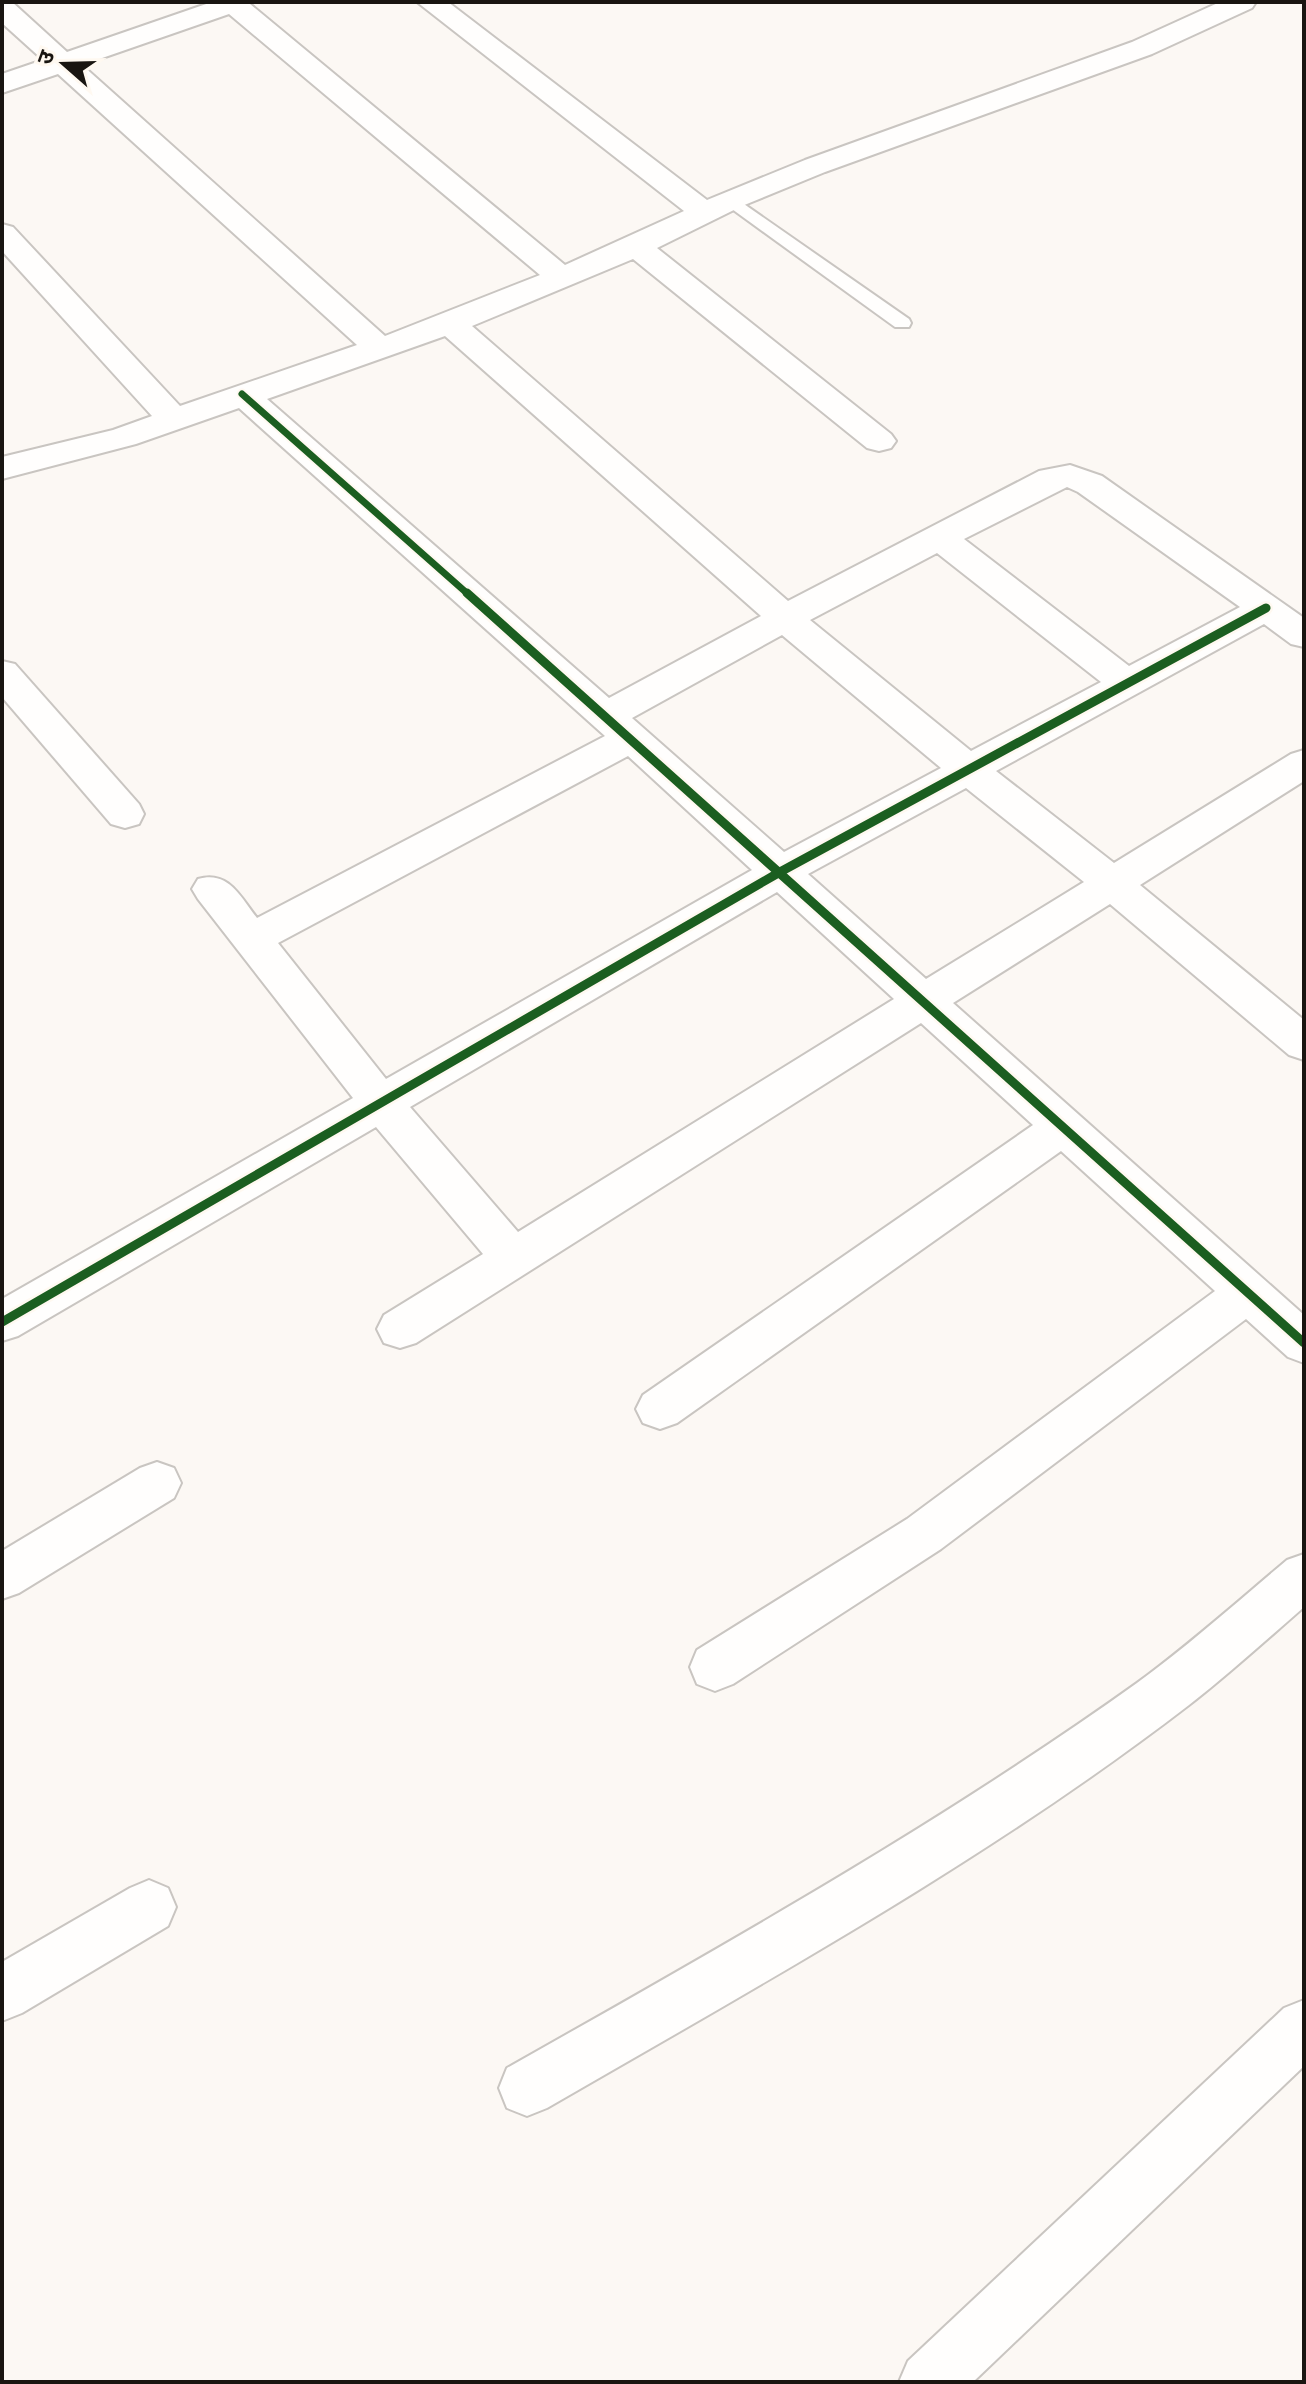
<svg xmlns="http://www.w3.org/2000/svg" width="1306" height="2384" viewBox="0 0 1306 2384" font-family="'Roboto Serif','Noto Sans Devanagari',serif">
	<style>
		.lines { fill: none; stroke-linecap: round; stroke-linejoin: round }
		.service-casing { stroke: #c9c5c1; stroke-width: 4 }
		.minor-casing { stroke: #c9c5c1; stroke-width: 4 }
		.service { fill: #fffefd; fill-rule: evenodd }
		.minor { fill: #fffefd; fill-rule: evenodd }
		.cycleway-far1-casing { stroke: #fff9f1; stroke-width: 11 }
		.cycleway-casing { stroke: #fff9f1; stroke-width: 14 }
		.cycleway-far1 { stroke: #1b5e20; stroke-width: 7 }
		.cycleway { stroke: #1b5e20; stroke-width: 9 }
	</style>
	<rect width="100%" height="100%" fill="#fcf8f4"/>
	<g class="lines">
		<defs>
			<path id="service" d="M731,195l178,124 2,4 -2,4h-14l-170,-123 -3,-4 3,-4z"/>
			<g id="minor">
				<path d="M2,2h10l55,50 145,-50h40l-2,2 315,261 119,-54 -267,-209h31l259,198 98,-40 327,-118 88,-40h36l-4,6 -100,46 -327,118 -83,34 -85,42 234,186 5,7 -5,7 -12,3 -12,-3 -234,-189 -161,67 316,275 251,-130 31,-6 32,11 202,142v29l-13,-3 -27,-20 -268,147 118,92 177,-109 13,-4v31l-164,104 164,135v40l-15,-5 -179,-151 -157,99 351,312v48l-16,-6 -42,-38 -305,230 -208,135 -18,7 -18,-7 -7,-17 7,-17 210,-131 308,-228 -154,-140 -384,272 -17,6 -17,-6 -7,-14 7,-14 390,-270 -112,-102 -505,320 -16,5 -16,-5 -7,-14 7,-14 99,-61 -107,-127 -358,209 -16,5v-42l351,-201 -155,-199 -6,-10 6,-10c30,-9 42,17 59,39l348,-182 -366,-328 -103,36 -134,35v-22l111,-27 39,-14 -150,-165v-27l11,3 167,179 177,-61 -299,-271 -56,19v-19l41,-14 -41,-37zM229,14l311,261 -155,61 -303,-271zM445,336l316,280 -152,82 -342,-299zM1067,487l11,5 162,115 -111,59 -165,-127zM937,553l164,129 -130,69 -161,-131zM782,635l159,133 -157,84 -152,-134zM628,756l124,114 -366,209 -108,-136zM966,788l118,94 -158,97 -118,-105zM777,892l117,107 -376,233 -108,-125z"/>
				<path d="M2,661l13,3 124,140 5,10 -5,10 -14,4 -14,-4 -109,-127z"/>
				<path d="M157,1462l17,6 7,15 -7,15 -155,95 -17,6v-48l138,-83z"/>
				<path d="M1304,1554v53c-38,33 -75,67 -115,98 -200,154 -424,277 -642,403l-20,8 -20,-8 -8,-20 8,-20c214,-121 430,-242 630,-385 52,-38 100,-81 150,-123z"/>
				<path d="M149,1880l19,8 8,19 -8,19 -146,87 -20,8v-59l128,-74z"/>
				<path d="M1304,2000v66l-331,316h-74l9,-21 376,-353z"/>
			</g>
		</defs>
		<use href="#service" class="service-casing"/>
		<use href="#minor" class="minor-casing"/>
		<use href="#service" class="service"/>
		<use href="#minor" class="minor"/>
		<defs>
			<path id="cycleway-far1" d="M242,394l227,201"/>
			<g id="cycleway">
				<path d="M467,593l837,750"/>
				<path d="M2,1322l778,-450 486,-264"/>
			</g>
		</defs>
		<use href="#cycleway-far1" class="cycleway-far1-casing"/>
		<use href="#cycleway" class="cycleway-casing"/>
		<use href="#cycleway-far1" class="cycleway-far1"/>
		<use href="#cycleway" class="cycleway"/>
	</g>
	<rect width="1306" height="2384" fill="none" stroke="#191511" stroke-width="8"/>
	<g transform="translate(64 64) rotate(290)" stroke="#fff9f1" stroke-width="6" paint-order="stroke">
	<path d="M0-6L14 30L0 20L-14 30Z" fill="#191511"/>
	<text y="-12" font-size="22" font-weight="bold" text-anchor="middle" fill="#191511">उ</text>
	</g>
</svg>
